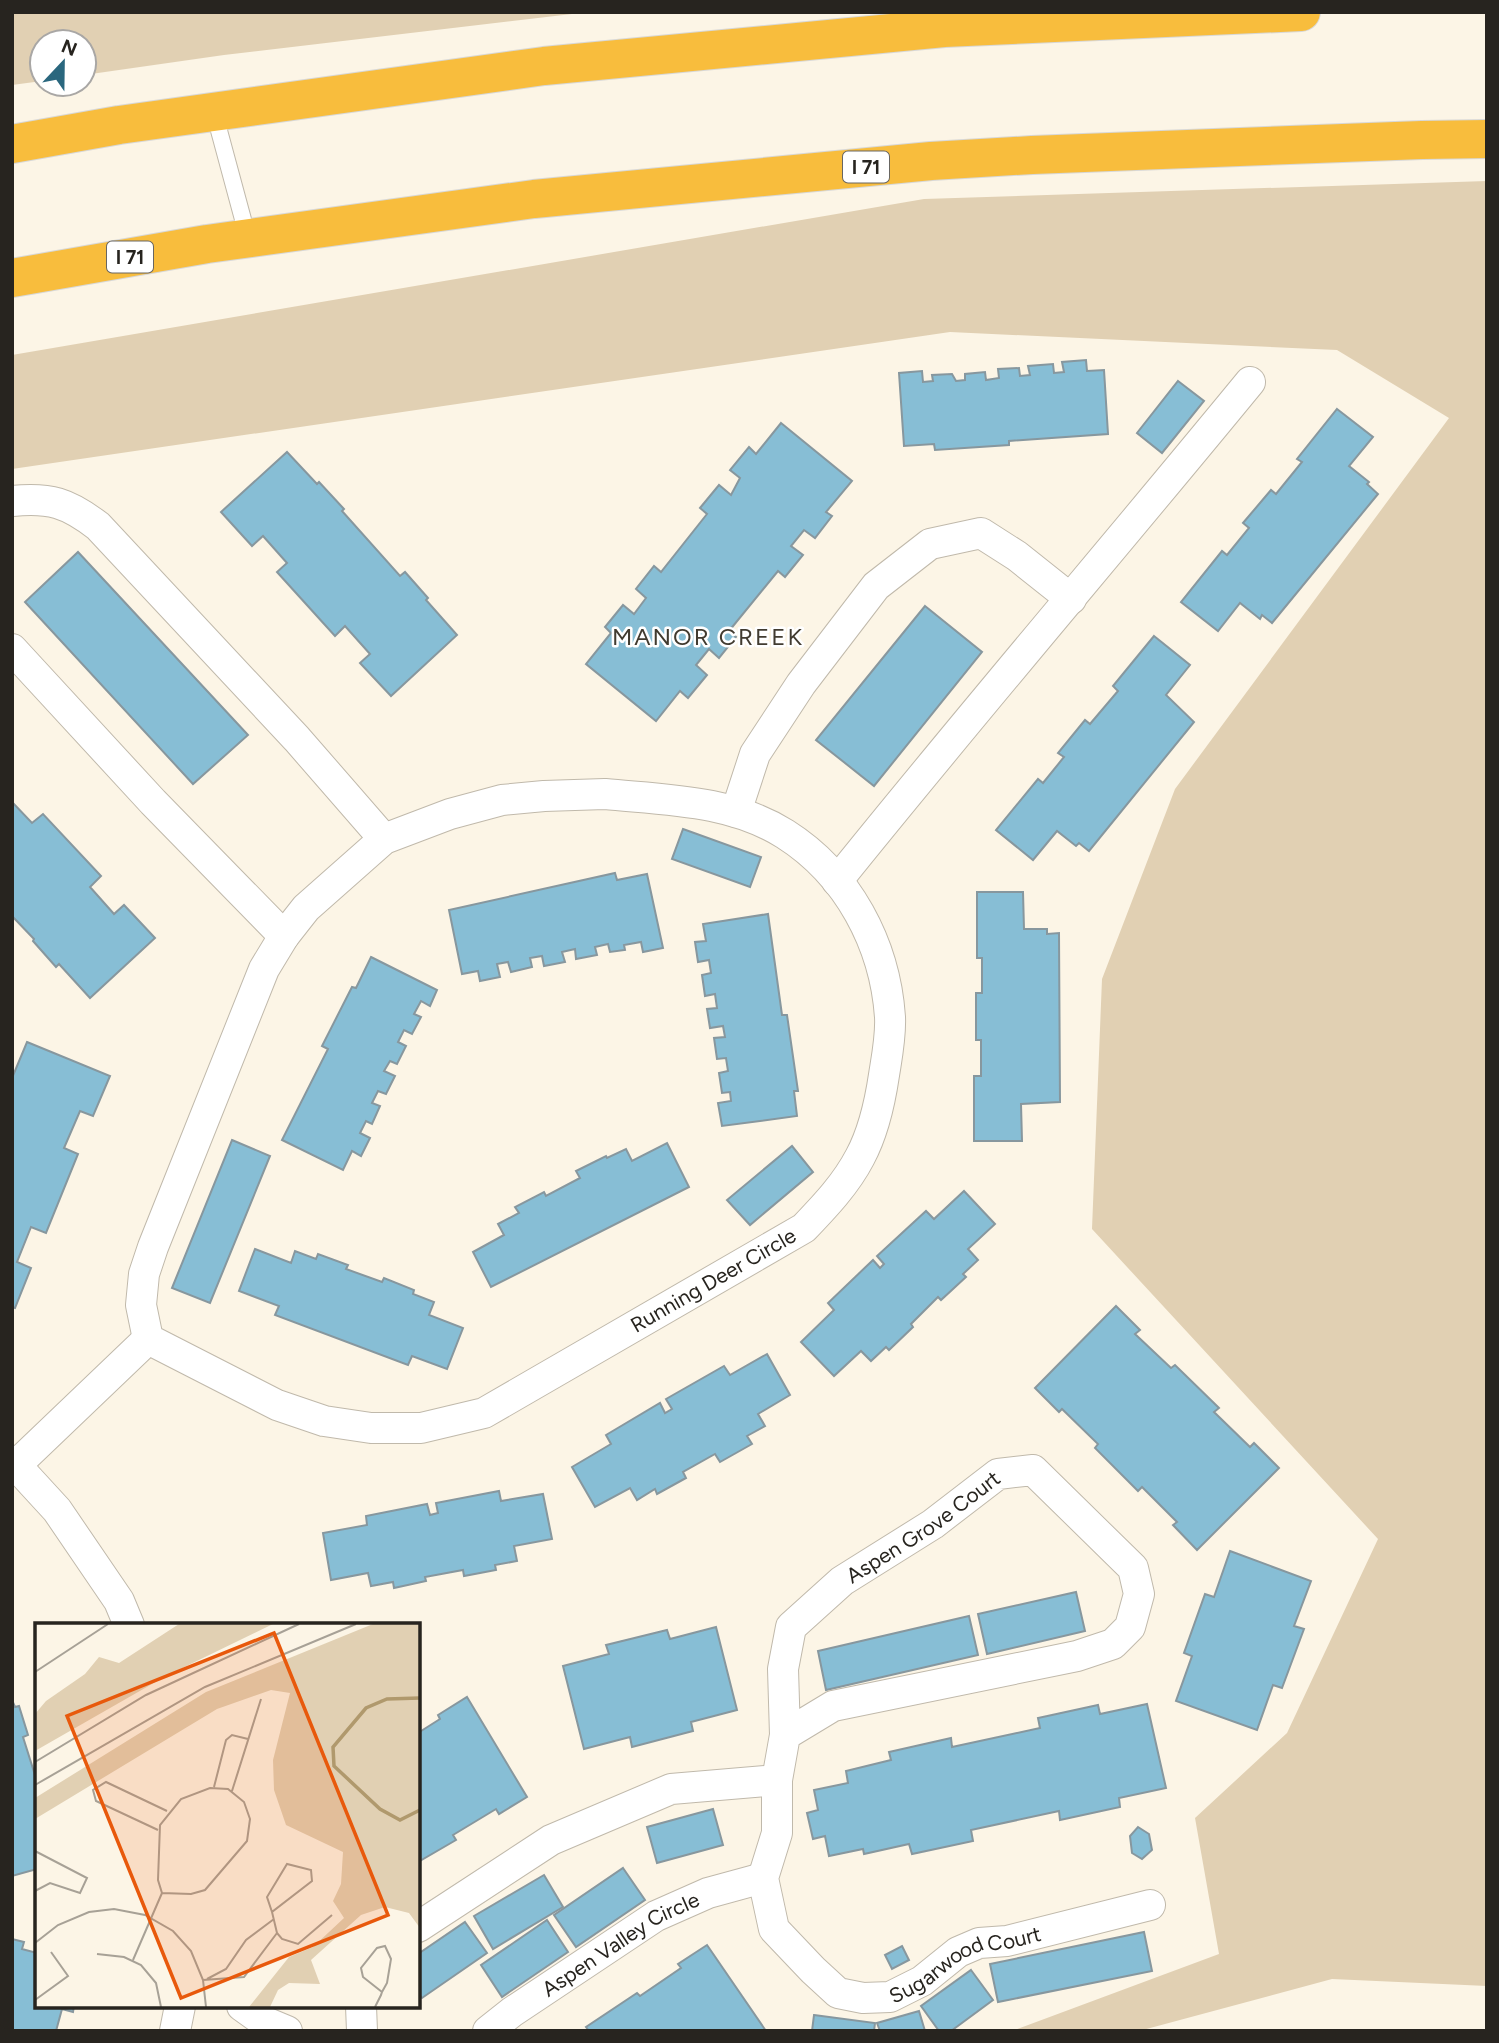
<svg xmlns="http://www.w3.org/2000/svg" width="1499" height="2043" viewBox="0 0 1499 2043" font-family="Figtree,sans-serif">
	<style>
		.green { fill: #e1d0b3 }
		.building { fill: #87bed5; stroke: #87979e; stroke-width: 2 }
		.lines { fill: none; stroke-linecap: round; stroke-linejoin: round }
		.lane-casing { stroke: #c0b9ab; stroke-width: 18 }
		.street-casing { stroke: #c0b9ab; stroke-width: 32 }
		.highway-casing { stroke: #d8d8d7; stroke-width: 40 }
		.lane { stroke: #fff; stroke-width: 16 }
		.street { stroke: #fff; stroke-width: 30 }
		.highway { stroke: #f8bd3d; stroke-width: 38 }
		.labels { text-anchor: middle; dominant-baseline: central; stroke-width: 5; stroke-linejoin: round; paint-order: stroke }
		.shield { fill: #fff; stroke: #686662; stroke-width: 2 }
		.shield-label { font-size: 19px; font-weight: bold; fill: #27241f }
		.street-label { font-size: 21px; fill: #27241f; stroke: #fff }
		.quarter-label { font-size: 24px; letter-spacing: 2px; fill: #413b30; stroke: #fff }
		.inset-river { fill: none; stroke: #b0996d; stroke-width: 3.5 }
		.inset-road { fill: none; stroke: #a7a196; stroke-width: 2 }
		.view { fill: #e8590c; fill-opacity: 0.15; stroke: #e8590c; stroke-width: 3.5 }
		.inset-edge { fill: none; stroke: #27241f; stroke-width: 3.5 }
	</style>
	<rect width="100%" height="100%" fill="#fcf5e6"/>
	<g class="green">
		<path d="M12,12h577l-365,43 -140,20v-33h-42v39l-30,4z"/>
		<path d="M1487,181v1805l-155,-7 -193,52h-127l207,-77 -24,-136 92,-85 91,-194 -286,-310 10,-250 73,-190 274,-371 -112,-68 -387,-18 -938,137v-114l912,-156z"/>
	</g>
	<g class="building">
		<path d="M1086,360l1,11 17,-1 4,64 -99,7v4l-74,5 -1,-6 -30,2 -5,-73 23,-2 1,11 10,-1 -1,-6 20,-1 4,7 9,-1v-6l20,-2 1,8 13,-2 -1,-9 21,-1 1,8 10,-1 -2,-9 25,-2 1,9 10,-1 -2,-10z"/>
		<path d="M1178,381l26,20 -42,52 -25,-20z"/>
		<path d="M1337,409l36,28 -24,29 20,16 -2,2 11,10 -106,129 -10,-8 -2,4 -20,-16 -22,28 -37,-29 41,-51 5,4 22,-27 -6,-5 28,-33 5,4 26,-32 -5,-3z"/>
		<path d="M781,423l71,58 -26,31 6,4 -17,22 -11,-8 -13,16 12,9 -18,22 -7,-6 -49,60 7,6 -17,21 -10,-9 -13,16 11,10 -19,23 -8,-7 -24,30 -70,-57 25,-31 -6,-6 18,-22 11,9 12,-16 -10,-9 18,-23 7,6 46,-58 -7,-6 19,-23 12,10 9,-17 -10,-8 19,-23 7,7z"/>
		<path d="M287,452l30,32 2,-2 25,27 -2,2 58,65 5,-4 23,26 -2,2 31,35 -66,61 -31,-33 10,-9 -25,-28 -10,10 -58,-64 10,-9 -24,-27 -11,10 -31,-34z"/>
		<path d="M78,552l170,183 -55,49 -168,-182z"/>
		<path d="M925,606l57,46 -108,134 -58,-46z"/>
		<path d="M1154,636l36,29 -24,30 28,27 -105,129 -10,-8 -3,3 -19,-15 -24,29 -37,-30 42,-51 5,4 21,-26 -6,-4 27,-33 5,4 28,-33 -5,-5z"/>
		<path d="M12,802l20,21 11,-9 58,62 -11,11 24,27 10,-9 31,33 -65,60 -31,-34 -3,3 -23,-26 1,-2 -22,-23z"/>
		<path d="M683,829l78,28 -11,30 -78,-28z"/>
		<path d="M615,873l2,7 30,-6 16,74 -20,4 -2,-10 -17,3 1,5 -15,2 -2,-8 -13,3 2,8 -21,4 -1,-10 -13,3 3,10 -21,4 -2,-10 -12,2 2,9 -21,5 -3,-10 -11,2 3,13 -20,4 -2,-10 -16,3 -13,-64z"/>
		<path d="M977,892h46l1,37h23v5l12,-1 1,169 -39,2 1,37h-48v-65h7v-36h-5v-47h6v-35h-5z"/>
		<path d="M768,914l14,101h5l11,76h-4l3,25 -75,10 -4,-23 13,-2 -1,-9 -8,1 -3,-20 9,-2 -2,-13 -9,1 -3,-21 11,-1 -2,-11 -13,2 -3,-19 10,-1 -2,-14 -10,2 -3,-21 9,-2 -2,-13 -11,2 -3,-20 11,-1 -3,-17z"/>
		<path d="M371,957l66,33 -7,16 -9,-5 -7,13 7,3 -9,17 -8,-4 -6,12 8,4 -9,18 -7,-3 -6,10 11,5 -9,18 -8,-3 -6,12 8,3 -8,18 -6,-3 -6,12 10,5 -9,18 -9,-5 -9,19 -61,-30 46,-91 -6,-3 30,-59 4,1z"/>
		<path d="M27,1042l83,34 -17,40 -13,-5 -16,37 14,6 -32,79 -15,-6 -14,35 14,6 -16,40 -3,-1v-229z"/>
		<path d="M232,1140l38,16 -60,147 -38,-15z"/>
		<path d="M667,1143l22,44 -198,100 -18,-35 31,-17 -6,-11 21,-11 -4,-6 29,-15 2,4 34,-18 -4,-7 30,-15 1,2 19,-9 6,12z"/>
		<path d="M792,1146l21,26 -63,53 -23,-25z"/>
		<path d="M964,1191l31,33 -27,25 10,11 -15,14 3,3 -25,23 -3,-3 -27,27 2,3 -24,23 -3,-3 -15,14 -10,-10 -27,25 -33,-34 33,-32 -6,-7 45,-43 7,8 4,-4 -7,-8 49,-45 8,8z"/>
		<path d="M255,1249l36,14 4,-12 21,8 2,-5 30,11 -2,4 36,13 2,-4 30,12 -1,4 21,8 -5,13 34,13 -16,41 -35,-13 -4,9 -133,-50 4,-9 -40,-15z"/>
		<path d="M1116,1306l24,24 -5,4 36,34 4,-3 44,43 -5,4 36,35 4,-4 25,25 -82,82 -24,-25 4,-3 -35,-35 -4,4 -43,-43 3,-4 -36,-35 -3,3 -24,-24z"/>
		<path d="M767,1354l23,41 -32,19 7,12 -18,10 5,8 -32,18 -5,-8 -32,18 3,6 -29,16 -2,-5 -18,11 -7,-12 -35,19 -23,-40 39,-23 -5,-9 54,-32 5,10 7,-4 -6,-10 58,-33 6,9z"/>
		<path d="M499,1491l2,10 42,-7 9,45 -38,7 3,15 -22,4 1,5 -32,6 -1,-6 -38,7 1,4 -32,7 -1,-6 -22,4 -3,-13 -37,7 -8,-47 44,-8 -1,-9 61,-12 3,11 8,-2 -2,-10z"/>
		<path d="M1230,1551l81,30 -17,45 10,3 -22,59 -9,-3 -16,45 -81,-29 16,-45 -8,-3 21,-59 9,3z"/>
		<path d="M1076,1592l9,39 -98,23 -9,-40z"/>
		<path d="M969,1616l9,39 -152,35 -8,-39z"/>
		<path d="M716,1627l21,83 -46,12 2,9 -61,16 -2,-10 -46,12 -21,-83 46,-12 -3,-9 61,-15 3,9z"/>
		<path d="M467,1697l60,100 -28,17 -3,-5 -43,26 3,5 -38,22v-129l22,-14 -2,-4z"/>
		<path d="M12,1700l3,7 4,-1 9,29 -5,2 12,38 2,-1v95l-25,7z"/>
		<path d="M1147,1704l19,84 -47,10 1,9 -60,13 -1,-9 -88,19 2,11 -61,13 -3,-10 -45,10 -1,-5 -34,7 -4,-20 -12,3 -6,-26 11,-3 -4,-20 34,-7 -2,-12 45,-11 -2,-8 62,-14 1,9 88,-19 -2,-10 60,-13 2,9z"/>
		<path d="M713,1809l10,36 -66,18 -10,-36z"/>
		<path d="M1138,1827l11,7 3,16 -10,9 -10,-6 -2,-17z"/>
		<path d="M623,1868l22,32 -69,47 -22,-32z"/>
		<path d="M544,1875l19,32 -70,42 -19,-33z"/>
		<path d="M547,1920l21,32 -66,45 -21,-32z"/>
		<path d="M465,1922l22,31 -65,45 -4,-5v-39z"/>
		<path d="M1144,1932l8,39 -154,31 -8,-38z"/>
		<path d="M12,1939l12,3 -2,7 15,4v53h37l-1,6 -11,-3 -6,22h-44z"/>
		<path d="M707,1945l59,86h-177l-3,-4 51,-34 3,3 41,-28 -3,-4z"/>
		<path d="M902,1946l7,14 -17,9 -7,-14z"/>
		<path d="M971,1970l22,30 -42,31h-12l-18,-25z"/>
		<path d="M919,2011l6,20h-45l-3,-8z"/>
		<path d="M814,2015l61,8 -1,8h-62z"/>
	</g>
	<g class="lines">
		<defs>
			<path id="lane" d="M214,112l34,126"/>
			<g id="street">
				<path d="M12,501c38,-4 56,2 86,25l199,213 87,100"/>
				<path d="M12,649l141,153 131,134"/>
				<path d="M605,794c62,6 126,6 180,40 63,40 100,110 105,183 1,19 -3,39 -6,58 -4,27 -11,58 -24,82 -14,27 -35,49 -56,71l-320,185 -63,15h-50l-47,-7 -47,-16 -129,-66 -7,-34 3,-31 9,-27 111,-278 20,-33 22,-28 78,-69 66,-25 52,-14 42,-4z"/>
				<path d="M736,812l19,-58 46,-70 75,-98 54,-42 51,-11 36,23 54,43"/>
				<path d="M837,881c135,-168 276,-332 413,-499"/>
				<path d="M12,1461l45,49 62,91 10,24"/>
				<path d="M12,1469l136,-130"/>
				<path id="s1" d="M785,1735l-2,-66 8,-42 51,-46 91,-57 65,-50 35,-4 100,98 6,26 -9,33 -17,17 -36,12 -244,50 -48,29 -8,45v53l-14,45 11,51 39,41 25,23 25,5 27,-1 32,-16 36,-29 21,-9 28,-2 143,-36"/>
				<path d="M418,1927l133,-87 120,-51 106,-9"/>
				<path d="M242,2006l21,15 24,10"/>
				<path d="M361,2006l1,25"/>
				<path d="M175,2031l5,-25"/>
				<path id="s2" d="M488,2031l24,-19 144,-96 52,-23 55,-15"/>
			</g>
			<g id="highway">
				<path d="M12,144l107,-19 425,-59 400,-38 357,-16"/>
				<path d="M12,278l195,-34 327,-45 397,-38 101,-6 390,-15 65,-1"/>
			</g>
		</defs>
		<use href="#lane" class="lane-casing"/>
		<use href="#street" class="street-casing"/>
		<use href="#highway" class="highway-casing"/>
		<use href="#lane" class="lane"/>
		<use href="#street" class="street"/>
		<use href="#highway" class="highway"/>
	</g>
	<g class="labels">
		<g class="shield">
			<rect x="843" y="151.5" width="46" height="31" rx="5"/>
			<rect x="107" y="241.5" width="46" height="31" rx="5"/>
		</g>
		<g class="shield-label">
			<text x="866" y="167">I 71</text>
			<text x="130" y="257">I 71</text>
		</g>
		<g class="street-label">
			<text transform="translate(713 1280) rotate(-30)">Running Deer Circle</text>
			<text stroke="none"><textPath href="#s1" startOffset="275">Aspen Grove Court</textPath></text>
			<text stroke="none"><textPath href="#s2" startOffset="159">Aspen Valley Circle</textPath></text>
			<text stroke="none"><textPath href="#s1" startOffset="1395">Sugarwood Court</textPath></text>
		</g>
		<g class="quarter-label">
			<text x="708" y="636">MANOR CREEK</text>
		</g>
	</g>
	<g transform="translate(35 1623)">
		<rect width="385" height="385" fill="#fcf5e6"/>
		<path d="M144,1h94l-107,52 -131,75v-37l11,-13 39,-27 14,-17 20,6zM338,1h47v304l-11,-15 -24,-6 -24,8 -50,45 9,24 -31,-1 -11,7 -8,17h-21l40,-50 24,-10 31,-29 -11,-17 8,-17 2,-32 -57,-27 -12,-35 -1,-30 17,-67 -19,-3 -54,19 -182,110v-21l171,-106z" fill="#e1d0b3"/>
		<path class="inset-river" d="M385,75l-33,1 -21,9 -33,39 1,19 46,43 20,11 20,-10"/>
		<path class="inset-road" d="M0,49l73,-48M0,139l111,-67 153,-71M0,162l170,-98 151,-63M179,164l12,-47 6,-5 16,4M175,165l18,1 16,13 6,17 -3,22 -42,49 -14,4 -29,-1 -4,-13 2,-55 21,-26zM197,168l29,-92M123,207l-62,-29 -3,-11 13,-8 61,29M0,228l52,27 -7,15 -30,-10 -15,8M237,289l-5,-15 20,-33 24,6 1,11 -40,31 5,21M242,310l5,6 16,5 34,-29M0,320l23,-18 31,-13 25,-3 31,6 28,16 18,20 12,29 3,27M62,331l27,3 17,8 15,18 5,24M98,337l29,-67M172,356l19,-10 20,-29 28,-21M168,357l41,-3 33,-44M0,377l33,-24 -17,-24M340,384l6,-12 1,-3 5,-9 4,-24 -6,-13 -8,2 -16,20 2,9 19,15"/>
		<path class="view" d="M239,10l114,282 -207,83 -114,-282z"/>
		<rect width="385" height="385" class="inset-edge"/>
	</g>
	<rect width="1499" height="2043" fill="none" stroke="#27241f" stroke-width="28"/>
	<g transform="translate(63 63) rotate(22)"><circle r="33" fill="#ffffff" stroke="#a9a7a5" stroke-width="2"/>
	<path d="M0-5L12 26L0 18L-12 26Z" fill="#2a677e"/>
	<text y="-10" font-size="19" font-weight="bold" text-anchor="middle" fill="#27241f">N</text>
	</g>
</svg>
